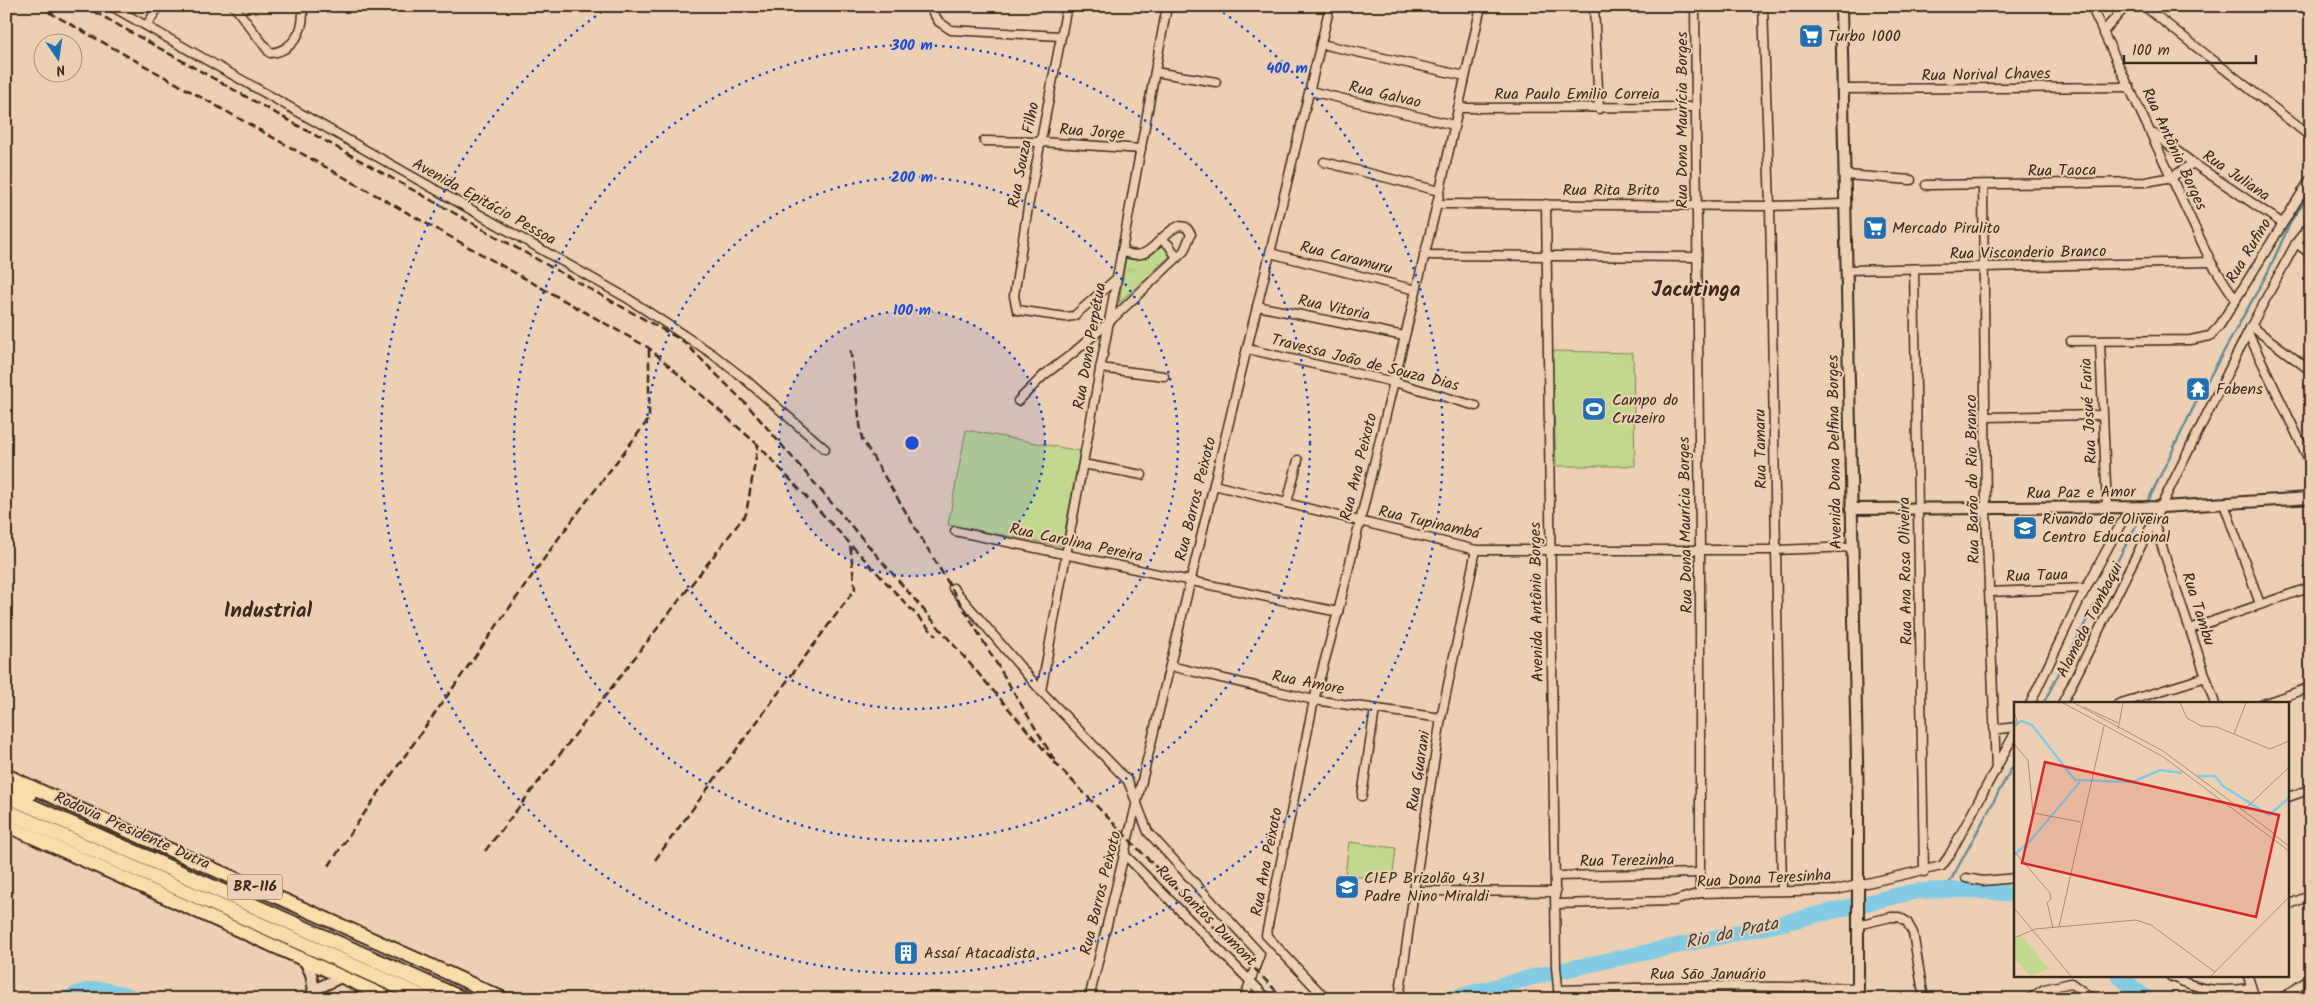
<svg xmlns="http://www.w3.org/2000/svg" width="2317" height="1005" viewBox="0 0 2317 1005" font-family="Kalam,sans-serif">
	<style>
		.grass { fill: url(#grass-tufts); stroke: #7e8156 }
		.pitch { fill: #c1d88e; stroke: #7e8156 }
		.lines { fill: none; stroke-linecap: round; stroke-linejoin: round }
		.stream { stroke: #668b94; stroke-width: 2.5 }
		.river { stroke: #82cbe3; stroke-width: 16 }
		.minor-casing { stroke: #3b2a1e; stroke-width: 11 }
		.tertiary-casing { stroke: #3b2a1e; stroke-width: 14 }
		.trunk-casing { stroke: #3b2a1e; stroke-width: 16 }
		.motorway-casing { stroke: #3b2a1e; stroke-width: 18 }
		.minor { stroke: #edd0b3; stroke-width: 8 }
		.tertiary { stroke: #edd0b3; stroke-width: 10 }
		.trunk { stroke: #f9ddab; stroke-width: 12 }
		.motorway { stroke: #f9ddab; stroke-width: 14 }
		.rail { stroke: #3b2a1e; stroke-width: 2.5; stroke-dasharray: 8 4; stroke-linecap: butt }
		.ring { fill: none; stroke: #1d4ed8; stroke-width: 2.5; stroke-dasharray: 2.5 5 }
		.labels { text-anchor: middle; dominant-baseline: central; stroke-width: 4; stroke-linejoin: round; paint-order: stroke }
		.shield { fill: #edd0b3; stroke: #705c4b; stroke-width: 1 }
		.shield-label { font-size: 15px; font-weight: bold; fill: #3b2a1e }
		.poi-label { font-size: 16px; fill: #3b2a1e; stroke: #edd0b3; text-anchor: start }
		.street-label { font-size: 16px; fill: #3b2a1e; stroke: #edd0b3 }
		.water-label { font-size: 18px; font-style: italic; fill: #46423c; stroke: #edd0b3 }
		.district-label { font-size: 21px; font-weight: bold; fill: #3b2a1e; stroke: #edd0b3 }
		.inset-river { fill: none; stroke: #82cbe3; stroke-width: 2.5 }
		.inset-road { fill: none; stroke: #a68e77; stroke-width: 1 }
		.view { fill: #d62828; fill-opacity: 0.15; stroke: #d62828; stroke-width: 2.5 }
		.inset-edge { fill: none; stroke: #3b2a1e; stroke-width: 2.5 }
		.centre { fill: #1d4ed8; stroke: #edd0b3; stroke-width: 2.5 }
		.ring-label { font-size: 15px; text-anchor: middle; font-weight: bold; fill: #1d4ed8; stroke: #edd0b3; stroke-width: 4; stroke-linejoin: round; paint-order: stroke }
	</style>
	<defs>
		<pattern id="grass-tufts" width="24" height="20" patternUnits="userSpaceOnUse" patternTransform="scale(1.25)"><rect width="24" height="20" fill="#c1d88e"/><path d="M3 7l-1-3M5 7V3M7 7l1-3M15 17l-1-3M17 17v-4M19 17l1-3" fill="none" stroke="#a7ba7a"/></pattern>
	</defs>
	<rect width="100%" height="100%" fill="#edd0b3"/>
	<filter id="ink" filterUnits="userSpaceOnUse"><feTurbulence type="fractalNoise" baseFrequency=".02" numOctaves="2"/><feDisplacementMap in="SourceGraphic" scale="10" xChannelSelector="R" yChannelSelector="G"/><feConvolveMatrix kernelMatrix="1 2 1 2 8 2 1 2 1" color-interpolation-filters="sRGB"/></filter>
	<g filter="url(#ink)">
		<path class="grass" d="M1160,244l6,1 4,11 -51,47 7,-47c15,6 23,-4 34,-12z"/>
		<g class="pitch">
			<path d="M1552,351l81,2 2,113h-79z"/>
			<path d="M966,430l114,21 -18,95 -114,-21z"/>
			<path d="M1349,842l47,6 -4,33 -47,-6z"/>
		</g>
		<g class="lines">
			<g class="stream">
				<path d="M2146,505l53,-109 69,-124 24,-53 19,-26"/>
				<path d="M2043,704l101,-194"/>
				<path d="M1945,891l71,-131"/>
			</g>
			<g class="river">
				<path d="M2119,976l28,23"/>
				<path d="M68,999c23,-16 44,-9 69,0"/>
				<path d="M1450,999l90,-24 230,-49 142,-34c23,-3 83,-3 104,4"/>
			</g>
			<defs>
				<g id="minor">
					<path d="M111,6l516,292 84,55 35,27 79,69"/>
					<path d="M234,6l36,47c24,-2 36,-25 32,-47"/>
					<path d="M929,6l10,16 12,8 109,6"/>
					<path d="M1067,6l-39,201 -14,89 3,14 48,7 9,-1 43,-38"/>
					<path d="M1594,6l5,103"/>
					<path d="M1695,6l5,542v345"/>
					<path d="M1763,6l7,200 12,685"/>
					<path d="M2091,6l120,256 25,38"/>
					<path d="M2144,6l167,131"/>
					<path d="M147,25l12,-19"/>
					<path d="M2103,32l23,-26"/>
					<path d="M1321,44l144,32"/>
					<path d="M1155,72l61,10"/>
					<path d="M1843,89l287,-2"/>
					<path d="M1310,91l144,34"/>
					<path d="M1458,108l238,-1"/>
					<path d="M2154,134l39,29 89,60"/>
					<path d="M984,141l58,1 99,7"/>
					<path d="M1324,162l115,29"/>
					<path d="M1846,175l65,5"/>
					<path d="M1926,185l220,-3 26,-5 21,-14"/>
					<path d="M1983,186l3,324 10,261"/>
					<path d="M1437,204l333,2 76,-2"/>
					<path d="M1546,204l10,763 3,32"/>
					<path d="M1161,239l8,6 8,13"/>
					<path d="M2296,243l15,11"/>
					<path d="M1270,253l146,37"/>
					<path d="M1424,255l272,2"/>
					<path d="M1914,269l10,603"/>
					<path d="M1847,270l364,-8"/>
					<path d="M1257,306l147,30"/>
					<path d="M2251,326l60,45"/>
					<path d="M2248,333l63,131"/>
					<path d="M2071,341l119,-1 20,-4 10,-11 91,-147"/>
					<path d="M2100,342l7,166"/>
					<path d="M1247,349l147,33 82,24"/>
					<path d="M1100,368l64,8"/>
					<path d="M1018,401l26,-26 28,-21 37,-32 75,-71 7,-17 -5,-7 -7,-1c-24,10 -28,39 -57,25"/>
					<path d="M1986,417l116,-2"/>
					<path d="M1083,464l59,11"/>
					<path d="M1214,485l262,65h301l75,-3"/>
					<path d="M1287,503l11,-43"/>
					<path d="M2224,504l36,100"/>
					<path d="M2154,523l61,181"/>
					<path d="M955,531l383,81"/>
					<path d="M953,588l88,103 87,90 20,51 112,122 -16,45"/>
					<path d="M1989,592l97,-4"/>
					<path d="M2190,629l121,-42"/>
					<path d="M1170,666l144,34 127,18"/>
					<path d="M1041,691l126,-685"/>
					<path d="M2030,704l49,-103 51,-94"/>
					<path d="M2062,704l189,-378 45,-83 15,-19"/>
					<path d="M2118,704l88,-27"/>
					<path d="M2263,704l48,-17"/>
					<path d="M1994,727l6,2 16,-2"/>
					<path d="M1362,796l13,-87"/>
					<path d="M2288,797l23,-8"/>
					<path d="M1124,854l144,145"/>
					<path d="M1556,876l144,-3"/>
					<path d="M1966,878l17,3 33,-3"/>
					<path d="M1414,891l142,1"/>
					<path d="M1556,904l118,-3 26,-8 136,-3 106,-24 7,-10 67,-125"/>
					<path d="M2288,905l23,-10"/>
					<path d="M1857,925l34,-8h8l8,5 6,11 11,66"/>
					<path d="M2170,976c31,15 48,16 81,12"/>
					<path d="M2248,976l7,23"/>
					<path d="M1708,986v13"/>
					<path d="M1559,990l149,-4 150,2"/>
					<path d="M1089,999l241,-993"/>
					<path d="M1326,999l-60,-64 48,-235 24,-88 99,-408 44,-198"/>
					<path d="M1399,999l15,-108 27,-173 35,-168"/>
					<path d="M2029,999l15,-10 27,-6 22,16"/>
					<path d="M2281,999l30,-21"/>
				</g>
				<g id="tertiary">
					<path d="M1841,6l17,801v192"/>
					<path d="M2304,6l7,5"/>
					<path d="M1851,509l311,-2 149,-9"/>
					<path d="M304,959l7,15 3,16"/>
					<path d="M309,999l5,-9 27,-13"/>
				</g>
				<g id="trunk">
					<path d="M6,775c165,78 333,147 498,224"/>
					<path d="M6,825l385,174"/>
				</g>
				<g id="motorway">
					<path d="M6,784l23,10"/>
					<path d="M6,795l456,204"/>
					<path d="M6,811l421,188"/>
				</g>
			</defs>
			<use href="#minor" class="minor-casing"/>
			<use href="#tertiary" class="tertiary-casing"/>
			<use href="#trunk" class="trunk-casing"/>
			<use href="#motorway" class="motorway-casing"/>
			<use href="#minor" class="minor"/>
			<use href="#tertiary" class="tertiary"/>
			<use href="#trunk" class="trunk"/>
			<use href="#motorway" class="motorway"/>
			<g class="rail">
				<path d="M38,6l611,342 109,97 178,191"/>
				<path d="M84,6l599,335 66,66 309,359 -196,-327 -12,-92"/>
				<path d="M1054,762l230,237"/>
				<path d="M485,851l261,-337 12,-69"/>
				<path d="M655,860l200,-271 -5,-46"/>
				<path d="M329,866l20,-31 209,-296 91,-120v-71"/>
			</g>
		</g>
	</g>
	<circle cx="912" cy="443" r="133" fill="#1d4ed8" fill-opacity=".12"/>
	<g class="ring">
		<circle cx="912" cy="443" r="133"/>
		<circle cx="912" cy="443" r="266"/>
		<circle cx="912" cy="443" r="398"/>
		<path d="M1217 8A531 531 0 1 1 607 8"/>
	</g>
	<defs>
		<symbol id="supermarket-square" viewBox="-11 -11 22 22"><rect x="-9" y="-9" width="18" height="18" rx="4" fill="#1f6fb2" stroke="#edd0b3"/><path d="M-6-5.5h2.5l.6 2H6L4.5 2H-2.5L-4.4-4H-6ZM-1.5 3.2a1.3 1.3 0 1 0 .1 0ZM3 3.2a1.3 1.3 0 1 0 .1 0Z" fill="#fff"/></symbol>
		<symbol id="temple-square" viewBox="-11 -11 22 22"><rect x="-9" y="-9" width="18" height="18" rx="4" fill="#1f6fb2" stroke="#edd0b3"/><path d="M0-6L5-2H3V0L6.5 2.5H4V6H1.5V3h-3V6H-4V2.5H-6.5L-3 0V-2H-5Z" fill="#fff"/></symbol>
		<symbol id="stadium-square" viewBox="-11 -11 22 22"><rect x="-9" y="-9" width="18" height="18" rx="4" fill="#1f6fb2" stroke="#edd0b3"/><path d="M0-5a6.5 5 0 1 0 0 10a6.5 5 0 1 0 0-10ZM-3.5-1.8h7v3.6h-7Z" fill="#fff"/></symbol>
		<symbol id="school-square" viewBox="-11 -11 22 22"><rect x="-9" y="-9" width="18" height="18" rx="4" fill="#1f6fb2" stroke="#edd0b3"/><path d="M0-5L7-2L0 1L-7-2ZM-4 1L0 2.5L4 1V4Q0 6-4 4Z" fill="#fff"/></symbol>
		<symbol id="building-square" viewBox="-11 -11 22 22"><rect x="-9" y="-9" width="18" height="18" rx="4" fill="#1f6fb2" stroke="#edd0b3"/><path d="M-4-6H4V6H1V3H-1V6H-4ZM-2.5-4.3h1.7v1.8h-1.7ZM.8-4.3h1.7v1.8H.8ZM-2.5-1h1.7V.8h-1.7ZM.8-1h1.7V.8H.8Z" fill="#fff"/></symbol>
	</defs>
	<g fill-rule="evenodd">
		<use href="#supermarket-square" x="1797" y="22" width="28" height="28"/>
		<use href="#supermarket-square" x="1861" y="214" width="28" height="28"/>
		<use href="#temple-square" x="2184" y="375" width="28" height="28"/>
		<use href="#stadium-square" x="1580" y="395" width="28" height="28"/>
		<use href="#school-square" x="2011" y="514" width="28" height="28"/>
		<use href="#school-square" x="1333" y="873" width="28" height="28"/>
		<use href="#building-square" x="892" y="939" width="28" height="28"/>
	</g>
	<g class="labels">
		<rect class="shield" x="227.5" y="874.5" width="55" height="25" rx="4"/>
		<g class="shield-label">
			<text x="255" y="887">BR-116</text>
		</g>
		<g class="poi-label">
			<text x="1828" y="36">Turbo 1000</text>
			<text x="1892" y="228">Mercado Pirulito</text>
			<text x="2216" y="389">Fabens</text>
			<text x="1612" y="400">Campo do<tspan x="1612" dy="18">Cruzeiro</tspan></text>
			<text x="2042" y="519">Rivando de Oliveira<tspan x="2042" dy="18">Centro Educacional</tspan></text>
			<text x="1364" y="878">CIEP Brizolão 431<tspan x="1364" dy="18">Padre Nino Miraldi</tspan></text>
			<text x="924" y="953">Assaí Atacadista</text>
		</g>
		<g class="street-label">
			<text transform="translate(1986 75) rotate(-1)">Rua Norival Chaves</text>
			<text x="1577" y="94">Rua Paulo Emilio Correia</text>
			<text transform="translate(1385 95) rotate(13)">Rua Galvao</text>
			<text transform="translate(1682 120) rotate(-90)">Rua Dona Maurícia Borges</text>
			<text transform="translate(1092 132) rotate(4)">Rua Jorge</text>
			<text transform="translate(2174 149) rotate(65)">Rua Antônio Borges</text>
			<text transform="translate(1024 155) rotate(-79)">Rua Souza Filho</text>
			<text transform="translate(2062 171) rotate(-1)">Rua Taoca</text>
			<text transform="translate(2236 176) rotate(34)">Rua Juliana</text>
			<text x="1611" y="190">Rua Rita Brito</text>
			<text transform="translate(484 202) rotate(29)">Avenida Epitácio Pessoa</text>
			<text transform="translate(2249 251) rotate(-59)">Rua Rufino</text>
			<text transform="translate(2028 253) rotate(-1)">Rua Visconderio Branco</text>
			<text transform="translate(1346 258) rotate(14)">Rua Caramuru</text>
			<text transform="translate(1334 308) rotate(12)">Rua Vitoria</text>
			<text transform="translate(1090 346) rotate(-80)">Rua Dona Perpétua</text>
			<text transform="translate(1365 363) rotate(14)">Travessa João de Souza Dias</text>
			<text transform="translate(2089 411) rotate(-93)">Rua Josué Faria</text>
			<text transform="translate(1761 449) rotate(-91)">Rua Tamaru</text>
			<text transform="translate(1835 452) rotate(-91)">Avenida Dona Delfina Borges</text>
			<text transform="translate(1359 467) rotate(-76)">Rua Ana Peixoto</text>
			<text transform="translate(1973 479) rotate(-91)">Rua Barão do Rio Branco</text>
			<text transform="translate(2081 493) rotate(-1)">Rua Paz e Amor</text>
			<text transform="translate(1196 499) rotate(-76)">Rua Barros Peixoto</text>
			<text transform="translate(1429 523) rotate(13)">Rua Tupinambá</text>
			<text transform="translate(1686 525) rotate(-91)">Rua Dona Maurícia Borges</text>
			<text transform="translate(1076 543) rotate(12)">Rua Carolina Pereira</text>
			<text transform="translate(1906 571) rotate(-91)">Rua Ana Rosa Oliveira</text>
			<text transform="translate(2037 576) rotate(-2)">Rua Taua</text>
			<text transform="translate(1537 602) rotate(-91)">Avenida Antônio Borges</text>
			<text transform="translate(2198 609) rotate(72)">Rua Tambu</text>
			<text transform="translate(2090 620) rotate(-63)">Alameda Tambaqui</text>
			<text transform="translate(1308 683) rotate(11)">Rua Amore</text>
			<text transform="translate(1419 771) rotate(-81)">Rua Guarani</text>
			<text transform="translate(132 831) rotate(24)">Rodovia Presidente Dutra</text>
			<text transform="translate(1627 861) rotate(-1)">Rua Terezinha</text>
			<text transform="translate(1267 862) rotate(-79)">Rua Ana Peixoto</text>
			<text transform="translate(1764 879) rotate(-3)">Rua Dona Teresinha</text>
			<text transform="translate(1101 893) rotate(-76)">Rua Barros Peixoto</text>
			<text transform="translate(1206 916) rotate(45)">Rua Santos Dumont</text>
			<text x="1708" y="974">Rua Sāo Januário</text>
		</g>
		<g class="water-label">
			<text transform="translate(1732 934) rotate(-12)">Rio da Prata</text>
		</g>
		<g class="district-label">
			<text x="1696" y="290">Jacutinga</text>
			<text x="268" y="611">Industrial</text>
		</g>
	</g>
	<g transform="translate(2014 702)">
		<rect width="275" height="275" fill="#edd0b3"/>
		<path d="M7,233l28,34 -19,7 -16,-18v-20z" fill="#c1d88e"/>
		<path class="inset-river" d="M0,22l8,-3 10,4 43,55 58,2 27,-12 22,3M183,74h18l8,10 46,29 20,-17M0,153l16,-14 50,-59"/>
		<path class="inset-road" d="M49,1l99,53 127,95M60,1l89,48 113,84M166,1l7,15 14,8 16,1 53,22 19,-8M70,5l34,16M0,10l4,12 -4,3M104,27l5,-26M220,32l12,-31M0,42l14,16 5,53 48,9M230,108l45,-43M259,132l16,12M0,149l36,42 1,6 -4,4M33,200l6,26M0,206l57,68M45,225l45,-201M0,236l21,-9 101,-9 15,5 64,47M197,274l78,-79"/>
		<path class="view" d="M31,60l234,53 -23,102 -234,-54z"/>
		<rect width="275" height="275" class="inset-edge"/>
	</g>
	<circle cx="912" cy="443" r="8" class="centre"/>
	<g class="ring-label">
		<text x="912" y="50">300 m</text>
		<text x="1287" y="73">400 m</text>
		<text x="912" y="182">200 m</text>
		<text x="912" y="315">100 m</text>
	</g>
	<rect width="2317" height="1005" fill="none" stroke="#edd0b3" stroke-width="25"/>
	<rect x="12" y="12" width="2292" height="980" fill="none" stroke="#3b2a1e" stroke-width="2" filter="url(#ink)"/>
	<g transform="translate(58 58) rotate(167)"><circle r="24" fill="#edd0b3" stroke="#a68e77"/>
	<path d="M0-4L9 19L0 12L-9 19Z" fill="#1f6fb2"/>
	<text y="-8" font-size="14" font-weight="bold" text-anchor="middle" fill="#3b2a1e">N</text>
	</g>
	<path d="M2124 55v8h132v-8" fill="none" stroke="#3b2a1e" stroke-width="2.5"/>
	<text x="2132" y="55" font-size="15" fill="#3b2a1e" stroke="#edd0b3" stroke-width="4" paint-order="stroke">100 m</text>
</svg>
